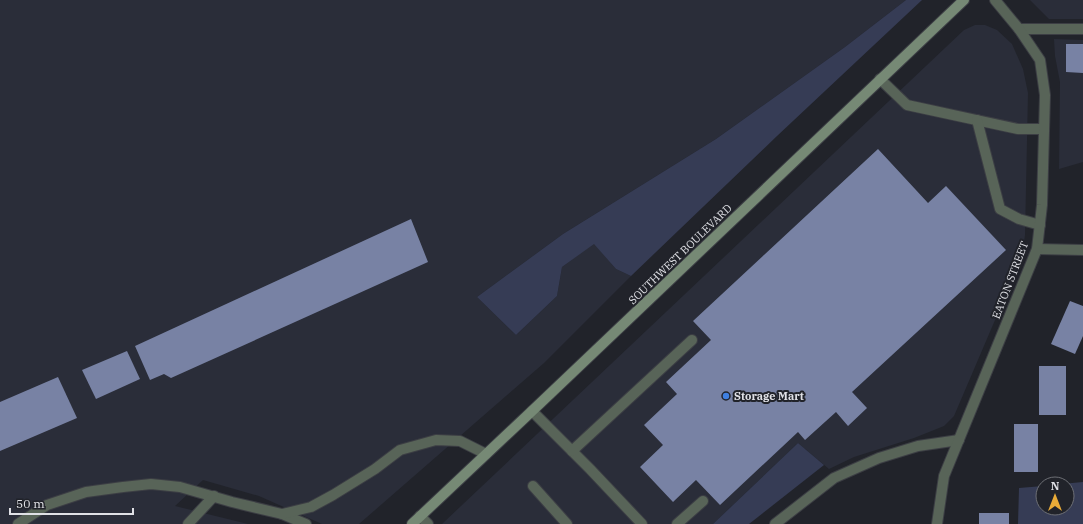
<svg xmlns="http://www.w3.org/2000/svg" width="1083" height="524" viewBox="0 0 1083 524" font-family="'IBM Plex Serif',serif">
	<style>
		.built { fill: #2a2d39 }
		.green { fill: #363c55 }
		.building { fill: #7882a4 }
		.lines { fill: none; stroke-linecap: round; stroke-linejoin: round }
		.lane-casing { stroke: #3c3e44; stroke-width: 12 }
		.street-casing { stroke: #3c3e44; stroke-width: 12 }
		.secondary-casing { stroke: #3c3e44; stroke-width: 12 }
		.lane { stroke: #586458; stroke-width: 10 }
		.street { stroke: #586458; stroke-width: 10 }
		.secondary { stroke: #768975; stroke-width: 10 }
		.shop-dot { fill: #3f7fe0; stroke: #21232a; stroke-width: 1.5 }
		.labels { text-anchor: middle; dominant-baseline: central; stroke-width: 4; stroke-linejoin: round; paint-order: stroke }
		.street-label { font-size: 11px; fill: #e0e1e6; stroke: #21232a }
		.poi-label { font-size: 11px; font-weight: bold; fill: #e0e1e6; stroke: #21232a; text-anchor: start }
	</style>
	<rect width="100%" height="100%" fill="#21232a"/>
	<g class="built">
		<path d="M0,0h906l-61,47 -129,92 -153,95 -86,63 39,38 41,-39 5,-29 32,-24 22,26 15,7 -87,87 -185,161h-37l-63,-28 -56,-16 -28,26 73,18h-248z"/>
		<path d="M1030,0h53v19h-34z"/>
		<path d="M975,25h10l12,5 15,14 11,25 5,24 -3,142 -3,22 -68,159 -10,10 -30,12 -60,19 -25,12 -31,-26 -85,81h-271l522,-494z"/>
		<path d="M1054,39l29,1v122l-24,7 1,-87 -5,-26z"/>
	</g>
	<g class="green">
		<path d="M906,0h16l-145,136 -146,140 -15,-7 -22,-25 -32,23 -5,29 -41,39 -39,-38 86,-63 153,-95 129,-92z"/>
		<path d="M798,443l26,22 -75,59h-36z"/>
		<path d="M1083,482v42h-65l1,-36 24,-2v22h24v-24h-6z"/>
	</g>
	<g class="building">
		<path d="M1066,44h17v29l-17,-1z"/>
		<path d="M878,149l50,54 18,-17 60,64 -154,142 15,16 -19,18 -12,-14 -31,28 -7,-8 -78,73 -24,-25 -23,22 -33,-35 23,-22 -19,-20 33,-31 -11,-12 45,-42 -18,-19z"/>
		<path d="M411,219l17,43 -257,116 -7,-4 -14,6 -15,-34z"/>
		<path d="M1070,301l13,5v30l-8,18 -24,-10z"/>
		<path d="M127,351l13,28 -44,20 -14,-29z"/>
		<rect x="1039" y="366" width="27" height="49"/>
		<path d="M58,377l19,41 -77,33v-49z"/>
		<rect x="1014" y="424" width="24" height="48"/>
		<rect x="979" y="513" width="30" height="11"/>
	</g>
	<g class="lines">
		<defs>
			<g id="lane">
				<path d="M880,79l27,26 111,24h26"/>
				<path d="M977,120l23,89 19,10 21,6"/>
				<path d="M532,411l58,58 52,55"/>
				<path d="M572,451l120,-111"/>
				<path d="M533,486l34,38"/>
				<path d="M282,514l24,10"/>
				<path d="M420,516l8,8"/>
				<path d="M18,524l29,-19 39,-13 37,-5 28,-3 29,3 52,15 50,12 29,-7 22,-12 42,-26 25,-19 36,-10 24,1 26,13"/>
				<path d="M188,524l26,-28"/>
				<path d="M677,524l26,-23"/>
				<path d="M775,524l59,-46 45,-20 39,-12 41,-6"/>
			</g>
			<g id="street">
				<path d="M1019,29h64"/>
				<path d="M1037,249l46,1"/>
				<path d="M937,524l7,-48 93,-227 5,-44 3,-110 -5,-35 -21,-31 -24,-29"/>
			</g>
			<path id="secondary" d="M412,524l120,-113 432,-411"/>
		</defs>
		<use href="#lane" class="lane-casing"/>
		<use href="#street" class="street-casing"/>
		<use href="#secondary" class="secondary-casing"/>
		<use href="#lane" class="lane"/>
		<use href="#street" class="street"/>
		<use href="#secondary" class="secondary"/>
	</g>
	<circle class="shop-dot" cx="726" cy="396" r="4"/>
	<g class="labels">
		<g class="street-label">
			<text transform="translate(680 254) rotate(-44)">SOUTHWEST BOULEVARD</text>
			<text transform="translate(1010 280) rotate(-69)">EATON STREET</text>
		</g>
		<g class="poi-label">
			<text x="734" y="396">Storage Mart</text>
		</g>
	</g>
	<g transform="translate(1055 496)"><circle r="19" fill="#21232a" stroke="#6d6f75"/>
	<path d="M0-3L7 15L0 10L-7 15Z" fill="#e9ab38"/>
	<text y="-6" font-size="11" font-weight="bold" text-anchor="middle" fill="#e0e1e6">N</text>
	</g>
	<path d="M10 508v6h123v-6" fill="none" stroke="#e0e1e6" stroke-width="2"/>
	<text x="16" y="508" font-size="12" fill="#e0e1e6" stroke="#21232a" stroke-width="3" paint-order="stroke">50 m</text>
</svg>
